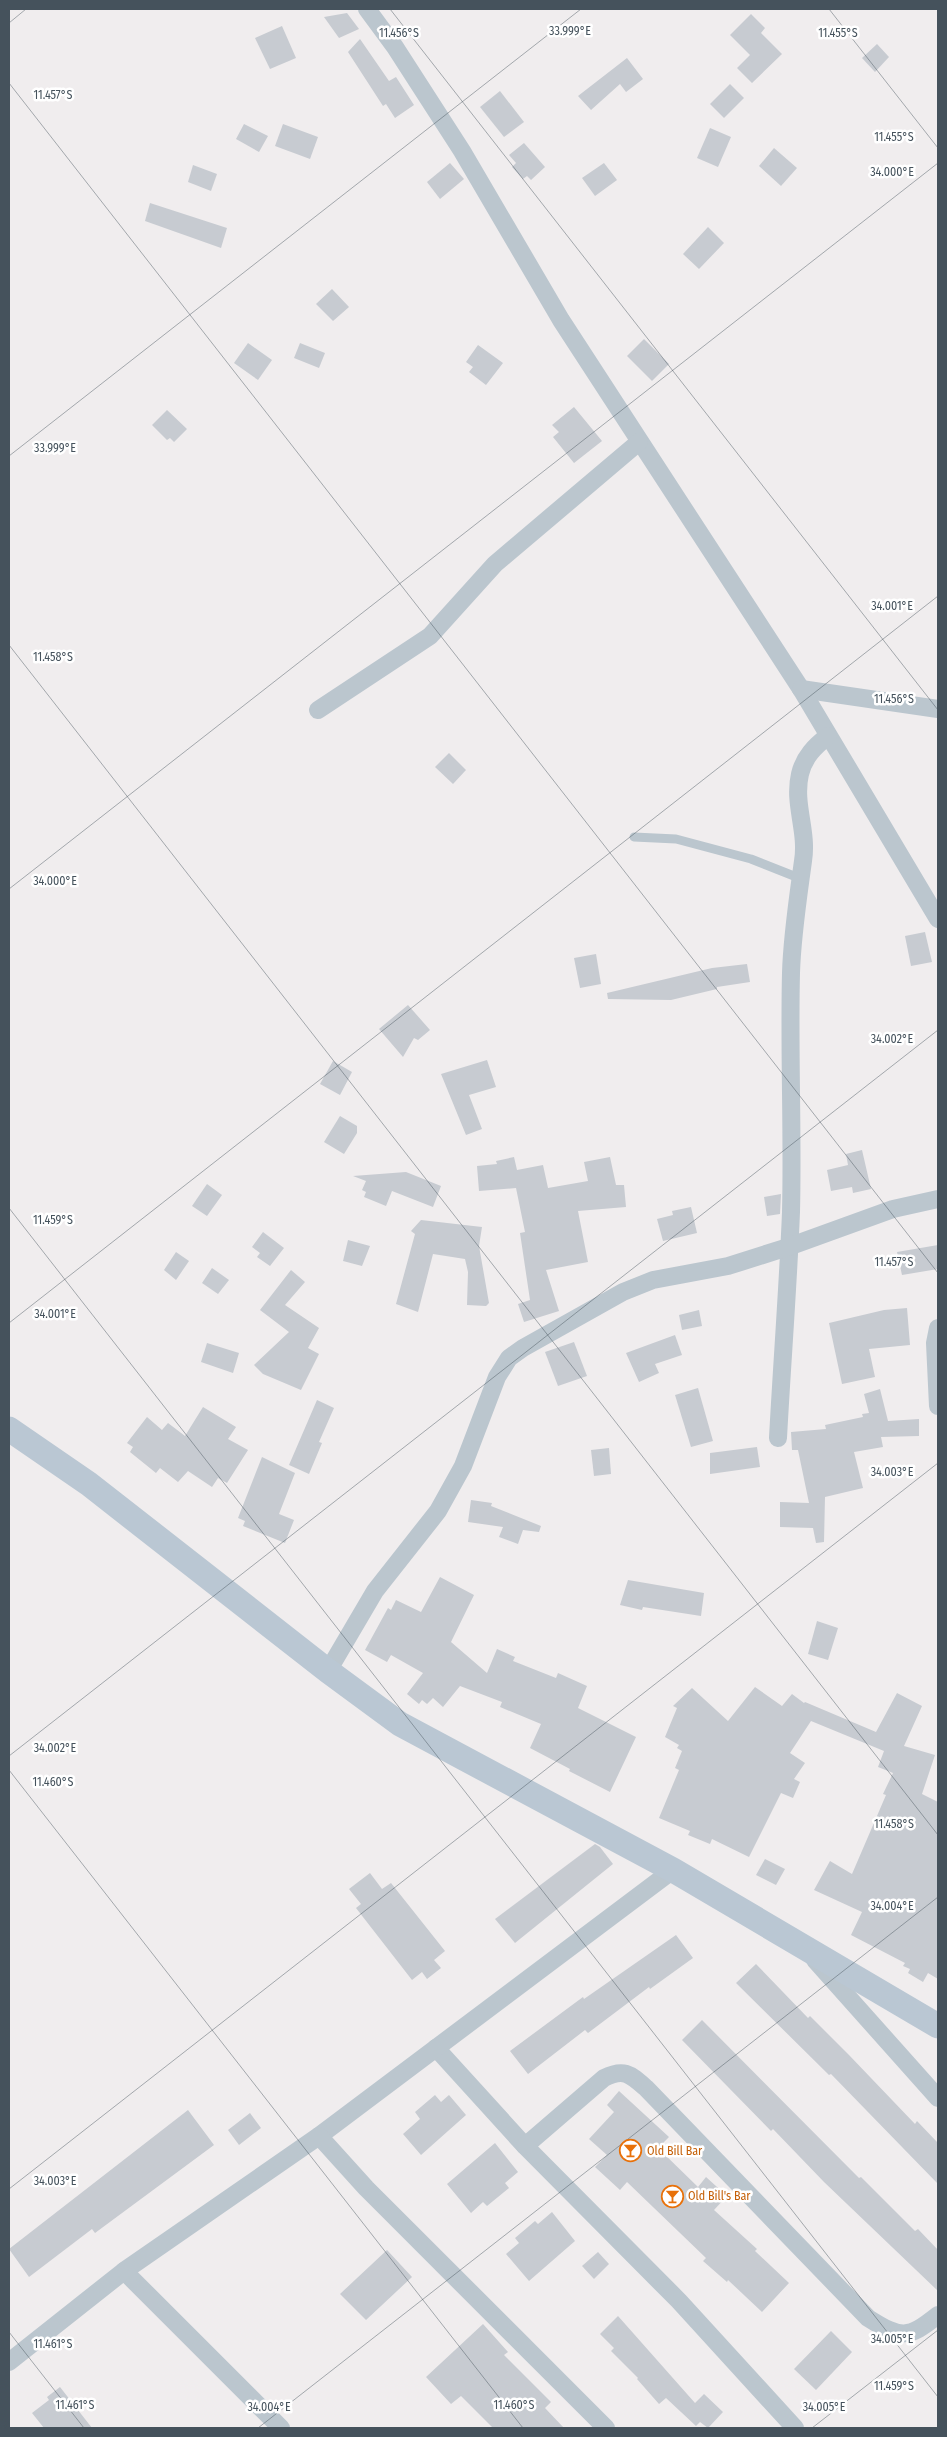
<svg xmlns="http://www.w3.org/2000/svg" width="947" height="2437" viewBox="0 0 947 2437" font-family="'Fira Sans Condensed',sans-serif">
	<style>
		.building { fill: #c7cbd1 }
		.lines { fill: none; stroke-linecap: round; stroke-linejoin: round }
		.lane { stroke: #bbc6ce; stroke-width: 9 }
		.street { stroke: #bbc6ce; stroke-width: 18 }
		.secondary { stroke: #bac7d3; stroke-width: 25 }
		.ticks { fill: none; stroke: #45525c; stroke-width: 1; stroke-opacity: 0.45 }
		.labels { text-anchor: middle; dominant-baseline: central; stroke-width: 5; stroke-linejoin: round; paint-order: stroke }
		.food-label { font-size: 12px; fill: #c56008; stroke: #fff; text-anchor: start }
		.ticks-label { font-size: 12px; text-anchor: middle; fill: #45525c; stroke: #fff; stroke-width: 5; stroke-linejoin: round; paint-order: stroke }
	</style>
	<rect width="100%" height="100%" fill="#f0edee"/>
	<g class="building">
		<path d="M347,13l12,16 -20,9 -15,-21z"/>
		<path d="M751,14l14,14 -4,5 21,21 -30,29 -15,-15 13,-13 -20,-20z"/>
		<path d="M282,26l14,32 -26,11 -15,-31z"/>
		<path d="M360,39l29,42 7,-4 18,28 -19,13 -9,-14 -3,2 -35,-54z"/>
		<path d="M877,44l12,13 -14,15 -13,-14z"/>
		<path d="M627,58l16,21 -17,13 -6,-8 -29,26 -13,-14z"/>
		<path d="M730,84l14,14 -20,20 -14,-14z"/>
		<path d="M500,91l24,31 -20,15 -24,-30z"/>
		<path d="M244,124l24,12 -9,16 -23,-13z"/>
		<path d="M283,124l35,13 -8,22 -35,-13z"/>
		<path d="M710,128l21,9 -13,30 -21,-9z"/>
		<path d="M524,143l21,24 -14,13 -4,-4 -4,3 -11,-12 4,-4 -7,-8z"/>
		<path d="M774,148l23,20 -16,18 -22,-20z"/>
		<path d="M450,163l14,16 -24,20 -13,-17z"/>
		<path d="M604,163l13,17 -22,16 -13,-18z"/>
		<path d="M193,165l24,9 -6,17 -23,-9z"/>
		<path d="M150,203l77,25 -6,20 -76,-27z"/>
		<path d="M708,227l16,16 -25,26 -16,-15z"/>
		<path d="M332,289l17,18 -16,14 -17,-17z"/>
		<path d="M644,339l25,25 -17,17 -25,-25z"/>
		<path d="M248,343l24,17 -14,20 -24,-17z"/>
		<path d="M300,343l25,10 -6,15 -25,-10z"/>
		<path d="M478,345l25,18 -17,22 -17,-13 4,-5 -7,-5z"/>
		<path d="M574,407l28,34 -28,22 -21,-26 6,-5 -7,-7z"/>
		<path d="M167,410l20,19 -13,13 -4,-4 -3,2 -15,-15z"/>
		<path d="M449,753l17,17 -13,14 -18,-17z"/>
		<path d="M925,932l7,30 -21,4 -6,-30z"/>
		<path d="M596,954l5,30 -21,4 -6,-30z"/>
		<path d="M747,964l3,18 -33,5v2l-46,11 -63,-1 -1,-6 105,-25z"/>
		<path d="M408,1005l22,25 -12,10 -4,-2 -11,19 -24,-28z"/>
		<path d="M487,1060l9,27 -27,8 13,34 -16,6 -25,-61z"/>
		<path d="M333,1061l19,11 -12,23 -20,-11z"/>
		<path d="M340,1116l17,10v7l-13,21 -20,-12z"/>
		<path d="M862,1150l9,39 -18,4 -1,-6 -21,4 -4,-21 21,-5 -2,-11z"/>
		<path d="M514,1157l3,13 26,-5 5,23 40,-7 -4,-19 26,-5 6,28h8l2,22 -48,4 10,51 -42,8 13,41 -35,11 -6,-18 12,-4 -10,-67 5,-1 -9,-44 -37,3 -2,-25 20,-2 -1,-3z"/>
		<path d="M406,1172l35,14 -8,21 -41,-16 -6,15 -22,-9 2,-5 -4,-2 4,-9 -13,-5z"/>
		<path d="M207,1184l15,11 -15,21 -15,-10z"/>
		<path d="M781,1194l-1,20 -13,2 -3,-19z"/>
		<path d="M691,1207l6,26 -34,8 -6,-22 16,-4 -1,-4z"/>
		<path d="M421,1220l61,7 -3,19 10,57 -3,3 -19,-1 1,-33 -3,-13 -32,-5 -15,58 -22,-8 19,-70 -4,-3z"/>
		<path d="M263,1232l21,16 -14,18 -13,-9 3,-4 -8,-6z"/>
		<path d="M348,1240l22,6 -8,20 -19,-5z"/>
		<path d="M938,1245v24l-36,6 -5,-23z"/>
		<path d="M176,1252l13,9 -13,19 -12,-10z"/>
		<path d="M212,1268l17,12 -11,14 -16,-11z"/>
		<path d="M291,1270l14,12 -20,23 34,23 -11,20 11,6 -18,36 -38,-16 -9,-9 35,-33 -29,-22z"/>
		<path d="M907,1308l3,37 -41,4 6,28 -33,7 -13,-61 55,-13z"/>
		<path d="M699,1310l3,16 -20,4 -3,-15z"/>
		<path d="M675,1335l7,20 -27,9 4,9 -20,9 -13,-29z"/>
		<path d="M574,1342l13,34 -29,10 -13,-34z"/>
		<path d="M207,1343l32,10 -6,20 -32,-11z"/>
		<path d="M698,1388l15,53 -22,6 -16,-52z"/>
		<path d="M880,1389l8,32 31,-2v17l-38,1 2,10 -29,5 9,36 -38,9 -1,45 -8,1 -3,-15 -33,-1v-25l29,1 -11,-53h-6l-1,-18 35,-3 -1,-4 38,-8 -1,-3 7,-1 -5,-19z"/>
		<path d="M317,1400l17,8 -15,34 3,1 -13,31 -20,-9z"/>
		<path d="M203,1407l33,20 -8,12 20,11 -21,33 -9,-5 -6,9 -24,-16 -10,11 -18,-14 -4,5 -26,-21 3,-5 -6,-4 20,-26 15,13 6,-7 17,13z"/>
		<path d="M757,1447l3,20 -50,7v-21z"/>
		<path d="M609,1448l2,26 -17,2 -3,-26z"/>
		<path d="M262,1457l33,16 -16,41 15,6 -9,23 -42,-17 2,-5 -7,-3z"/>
		<path d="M471,1500l21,3 -1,3 50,20 -2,6 -16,-2 -5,14 -19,-7 4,-10 -35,-5z"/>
		<path d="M440,1577l34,18 -23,47 36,31 10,-24 18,8 -2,4 43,17 2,-5 29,13 -9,22 58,29 -26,55 -41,-21 1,-2 -40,-21 11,-24 -41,-17 2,-5 -42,-16 -17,21 -10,-9 -6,6 -5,-4 -3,4 -12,-10 16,-21 -32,-18 -4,7 -22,-12 23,-42 3,2 5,-10 25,12z"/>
		<path d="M628,1580l76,13 -3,23 -58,-9 -1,3 -22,-5z"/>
		<path d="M817,1621l21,7 -10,32 -20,-6z"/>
		<path d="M755,1687l27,19 10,-12 12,9 1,-1 71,30 21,-39 25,13 -18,40 31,9 -13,39 16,8v177l-10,-6 -5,9 -15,-9 2,-4 -7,-3 2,-3 -54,-28 11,-23 -48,-22 16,-29 22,13 34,-79 -3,-1 10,-21 -15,-6 6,-16 -73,-30 -21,32 15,10 -11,16 6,3 -7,16 -12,-5 -32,64 -37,-18 -2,5 -22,-9 2,-4 -31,-13 20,-48 -4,-2 7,-17 -5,-3 2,-3 -14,-8 12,-29 -4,-2 19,-18 36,33z"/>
		<path d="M595,1844l5,3 13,17 -98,79 -20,-24z"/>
		<path d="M765,1859l20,10 -9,16 -20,-10z"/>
		<path d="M370,1873l12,16 9,-6 54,68 -11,9 7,8 -14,11 -5,-7 -10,8 -56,-72 5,-4 -12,-15z"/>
		<path d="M676,1935l17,23 -43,31 -1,-2 -61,46 -3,-3 -57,44 -18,-23 73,-54 1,2z"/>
		<path d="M756,1964l52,54 2,-2 39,39 66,69 2,-3 21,22v41l-107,-110 -2,1 -93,-92z"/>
		<path d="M702,2020l157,158 2,-1 54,54 3,-2 20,21v41l-114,-109 -51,-53 -2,2 -89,-91z"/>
		<path d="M619,2091l50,46 -11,11 40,39 8,-10 21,19 -13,14 43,39 -2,2 34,32 -27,29 -34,-32 -1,2 -24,-21 3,-3 -79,-76 -7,8 -25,-23 12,-12 -18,-16 25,-27 -7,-7z"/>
		<path d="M435,2095l6,7 8,-7 17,20 -45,40 -18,-21 17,-15 -5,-7z"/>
		<path d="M188,2110l26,35 -119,88 -3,-4 -63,48 -20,-28z"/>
		<path d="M250,2113l11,15 -22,17 -11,-15z"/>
		<path d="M495,2143l23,29 -13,11 4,5 -22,18 -4,-4 -12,11 -24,-29z"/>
		<path d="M552,2212l23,29 -46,40 -23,-27 13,-11 -4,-5 20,-17 3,3z"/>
		<path d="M387,2250l25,27 -46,43 -26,-26z"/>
		<path d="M598,2252l11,12 -15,15 -12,-13z"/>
		<path d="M618,2316l77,87 9,-9 19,18 -15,16 -8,-6 -4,4 -30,-28 -7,6 -22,-25 1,-1 -27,-27 3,-3 -14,-14z"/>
		<path d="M483,2324l25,28 -4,3 47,47 -6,6 19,20h-71l-32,-32 -10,8 -25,-27z"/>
		<path d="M831,2331l21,21 -36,38 -22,-21z"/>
		<path d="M60,2387l32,41h-48l-12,-15 17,-13 -2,-3z"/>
	</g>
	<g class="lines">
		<path class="lane" d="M634,837l42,2 75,20 48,19"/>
		<g class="street">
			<path d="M367,9l28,38 67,104 99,169 240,369 137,230"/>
			<path d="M801,689l137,20"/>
			<path d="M318,710l112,-74 65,-72 144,-122"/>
			<path d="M938,1328l-3,15 3,63"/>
			<path d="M778,1438c4,-75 10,-151 13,-226 2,-80 -2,-159 0,-239 1,-37 7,-75 12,-112 5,-30 -10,-57 -3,-87 4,-17 15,-28 28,-38"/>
			<path d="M328,1671l47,-80 63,-80 25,-45 34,-89 12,-19 14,-10 100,-56 30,-12 75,-14 60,-19 105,-38 45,-10"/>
			<path d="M815,1960l123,138"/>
			<path d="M436,2048l89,98 154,155 116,127"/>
			<path d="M319,2136l354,-266"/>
			<path d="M525,2146l79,-68c20,-10 26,-4 42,10l222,230c33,21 40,21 70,-3"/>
			<path d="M124,2271l157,157"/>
			<path d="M9,2362l115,-91 195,-135 47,52 240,240"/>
		</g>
		<path class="secondary" d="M9,1429l80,55 239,187 72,53 273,146 265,156"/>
	</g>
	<path class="ticks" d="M390,9l548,701M829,9l109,139M9,23l17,-14M9,83l929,1190M9,456l572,-447M9,645l929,1190M9,889l929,-726M9,1208l929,1189M9,1323l929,-727M9,1756l929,-726M9,1770l514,658M9,2189l929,-726M9,2332l75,96M258,2428l680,-531M812,2428l126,-98"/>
	<defs>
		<symbol id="bar-ring" viewBox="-11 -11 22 22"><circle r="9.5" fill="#fff" stroke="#e8710a" stroke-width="1.5"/><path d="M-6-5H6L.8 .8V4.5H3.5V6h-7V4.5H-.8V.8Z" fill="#e8710a"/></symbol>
	</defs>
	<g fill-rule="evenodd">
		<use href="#bar-ring" x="618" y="2138" width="25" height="25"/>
		<use href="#bar-ring" x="660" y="2184" width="25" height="25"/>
	</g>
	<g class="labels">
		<g class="food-label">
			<text x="647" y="2151">Old Bill Bar</text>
			<text x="688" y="2196">Old Bill's Bar</text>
		</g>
	</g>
	<g class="ticks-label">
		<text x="570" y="35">33.999°E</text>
		<text x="838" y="37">11.455°S</text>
		<text x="399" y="37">11.456°S</text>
		<text x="53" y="99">11.457°S</text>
		<text x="894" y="141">11.455°S</text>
		<text x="892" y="176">34.000°E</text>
		<text x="55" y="452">33.999°E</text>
		<text x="892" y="610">34.001°E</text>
		<text x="53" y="661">11.458°S</text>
		<text x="894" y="703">11.456°S</text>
		<text x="55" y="885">34.000°E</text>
		<text x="892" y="1043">34.002°E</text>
		<text x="53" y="1224">11.459°S</text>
		<text x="894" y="1266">11.457°S</text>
		<text x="55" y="1318">34.001°E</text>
		<text x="892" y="1476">34.003°E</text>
		<text x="55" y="1752">34.002°E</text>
		<text x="53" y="1786">11.460°S</text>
		<text x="894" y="1828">11.458°S</text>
		<text x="892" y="1910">34.004°E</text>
		<text x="55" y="2185">34.003°E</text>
		<text x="892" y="2343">34.005°E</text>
		<text x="53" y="2348">11.461°S</text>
		<text x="894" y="2390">11.459°S</text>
		<text x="75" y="2409">11.461°S</text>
		<text x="514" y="2409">11.460°S</text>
		<text x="269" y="2411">34.004°E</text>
		<text x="824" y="2411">34.005°E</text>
	</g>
	<rect width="947" height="2437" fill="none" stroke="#45525c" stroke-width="20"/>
</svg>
